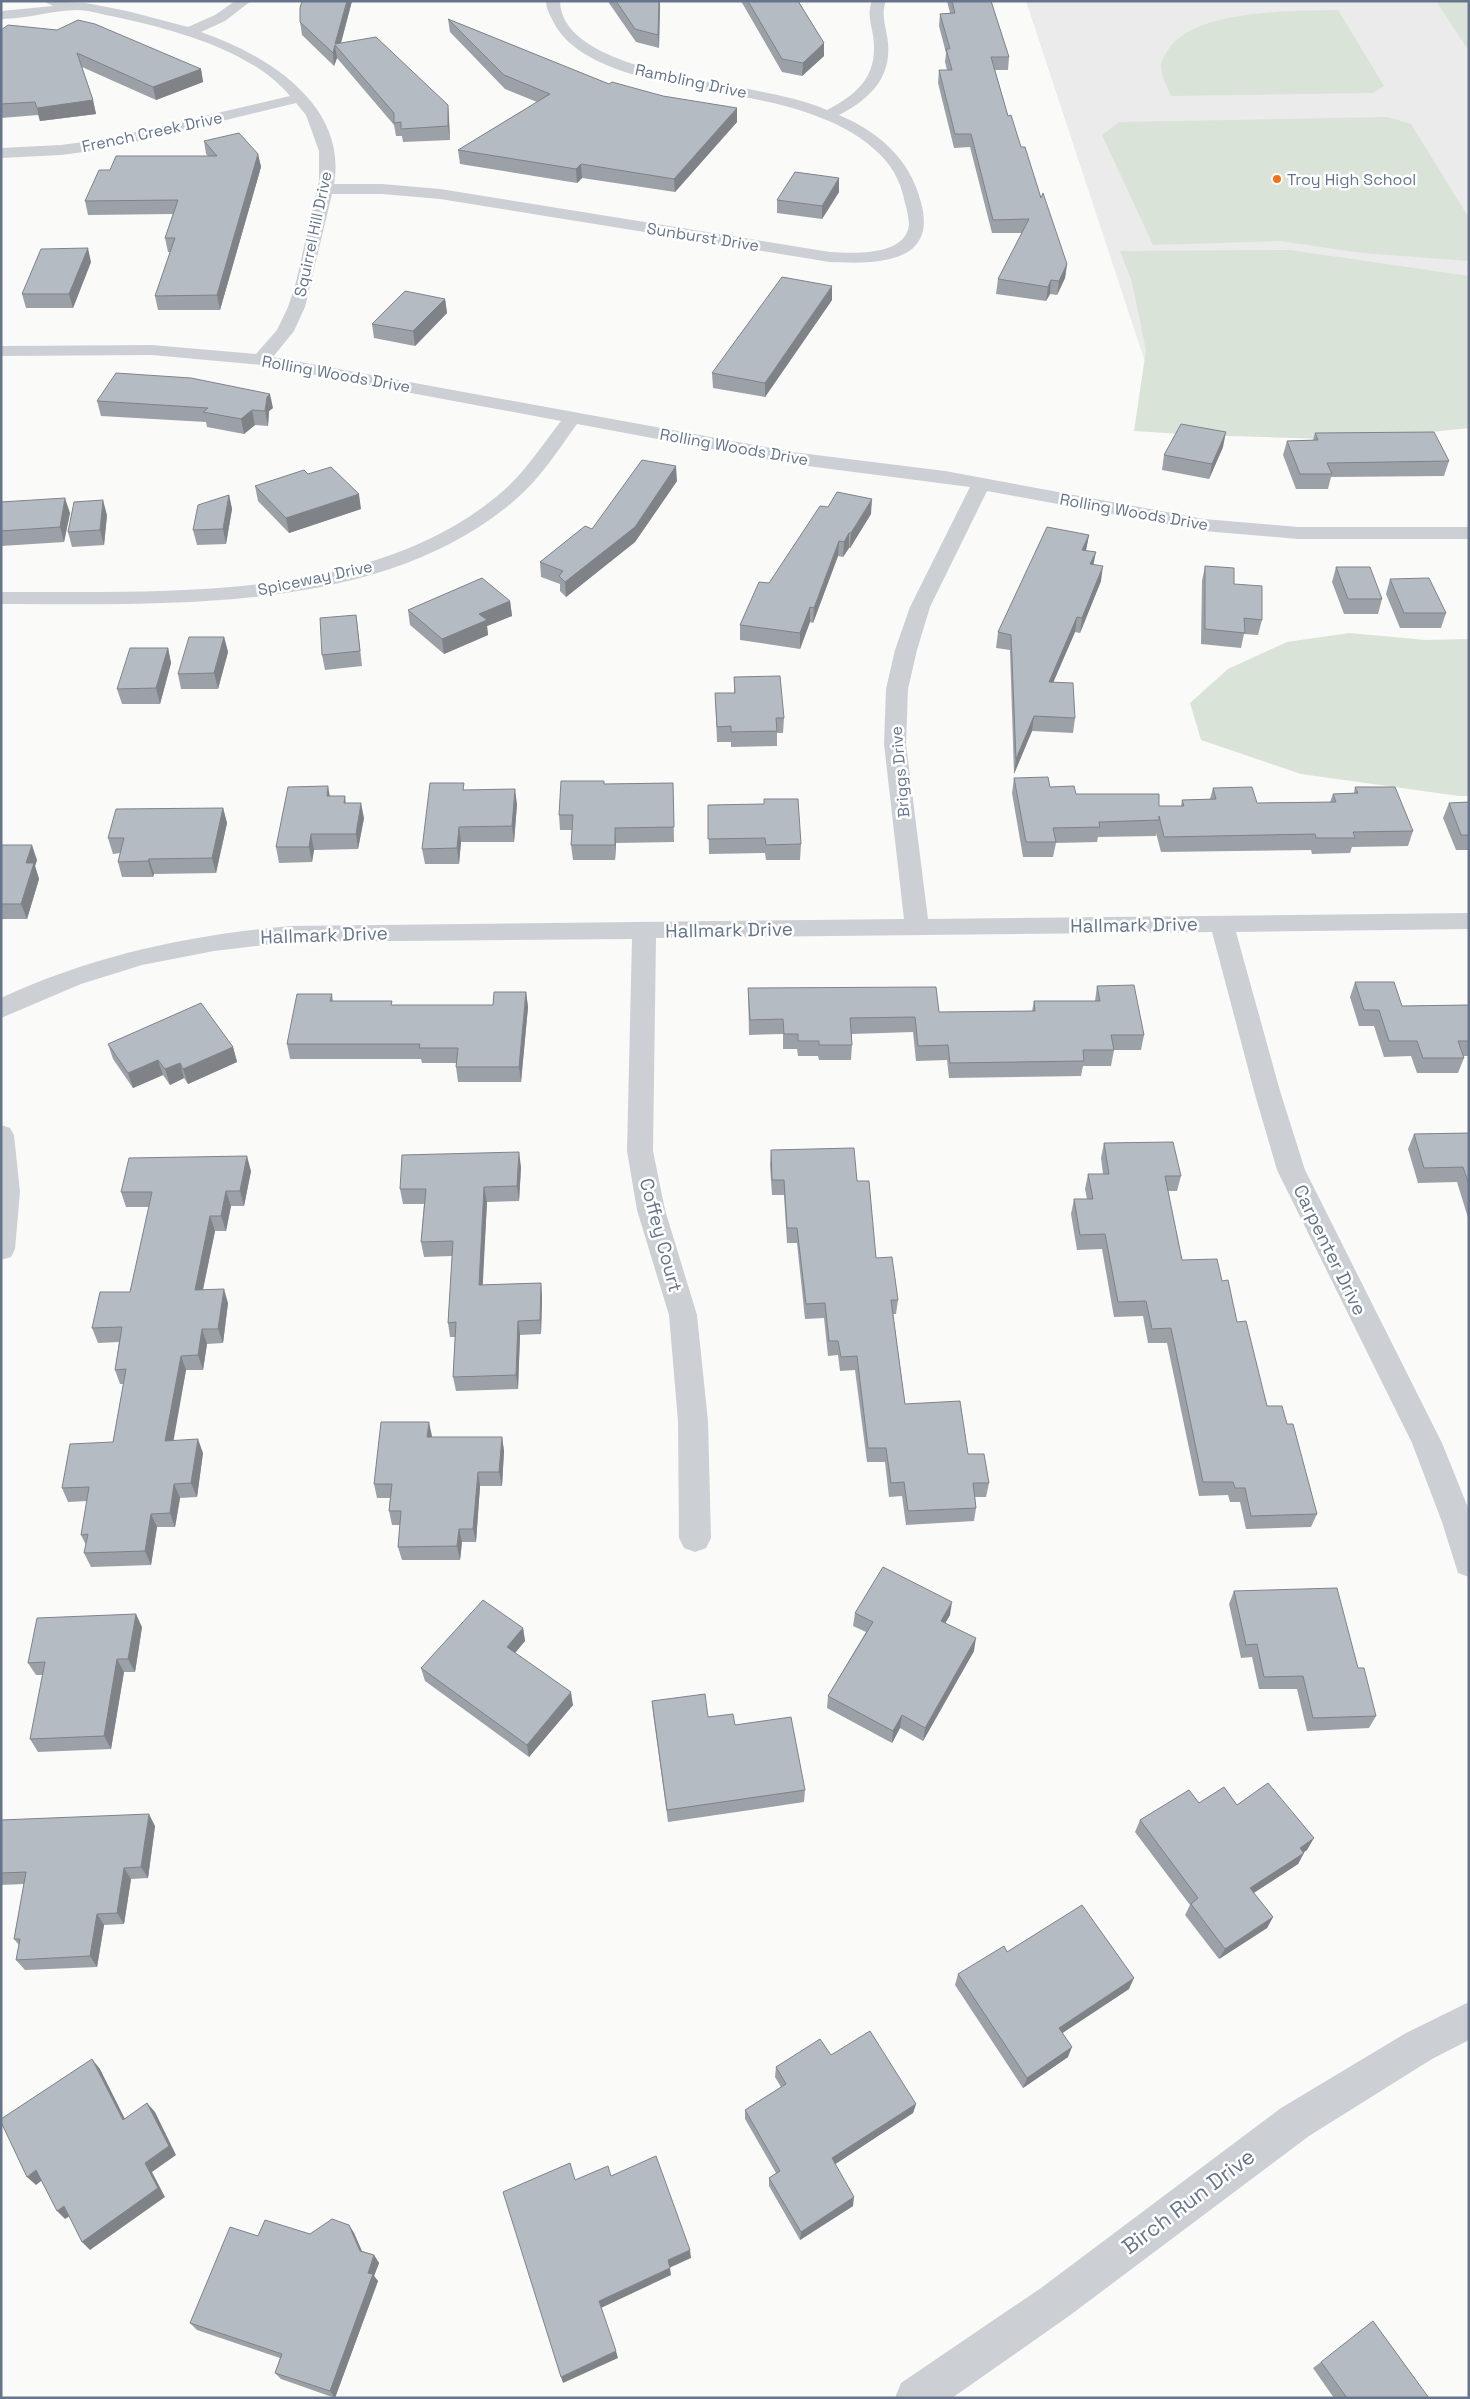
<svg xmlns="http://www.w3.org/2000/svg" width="1470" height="2399" viewBox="0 0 1470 2399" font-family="'Space Grotesk',sans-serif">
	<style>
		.built { fill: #ebebeb }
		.green { fill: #dae3d8 }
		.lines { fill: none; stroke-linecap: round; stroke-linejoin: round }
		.minor { fill: #cccfd3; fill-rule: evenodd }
		.wall { fill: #9ca1a8 }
		.shaded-wall { fill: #7f8388 }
		.building { fill: #b5bbc3; stroke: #7f8388 }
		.poi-dot { fill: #f5721c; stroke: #fff; stroke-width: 2 }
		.labels { text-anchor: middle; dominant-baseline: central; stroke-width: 5; stroke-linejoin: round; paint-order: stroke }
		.far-street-label { font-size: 16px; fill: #66758c; stroke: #fff }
		.far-poi-label { font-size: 16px; fill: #66758c; stroke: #fff; text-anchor: start }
		.street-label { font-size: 19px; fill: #66758c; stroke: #fff }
		.near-street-label { font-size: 22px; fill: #66758c; stroke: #fff }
	</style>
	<rect width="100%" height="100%" fill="#fafaf8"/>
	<path class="built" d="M1026,1h443v355l-325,3z"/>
	<g class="green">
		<path d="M1436,1h33v50z"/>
		<path d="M1338,10l46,76 -11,7 -202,3c-3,-8 -10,-20 -10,-29 -1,-5 4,-12 7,-17 25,-41 127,-39 170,-40z"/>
		<path d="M1388,117l23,7 58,94v43l-107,-8 -82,-12 -127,4 -51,-110 17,-13z"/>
		<path d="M1290,250l179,26v152l-113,12 -159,-5 -63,-4 12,-81 -14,-68 -12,-31z"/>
		<path d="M1349,633l77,7 43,-1v157h-10l-158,-22 -100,-34 -11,-37 38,-34 59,-27z"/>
	</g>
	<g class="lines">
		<g class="minor">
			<path d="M43,1l43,2 41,8 61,16 27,-12 20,-14h16l-26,20 -24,11c64,22 147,72 133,152h48l58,5 390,63c22,1 75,5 79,-27 0,-6 -2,-15 -4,-22 -4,-22 -14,-40 -31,-54 -17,-16 -41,-27 -63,-35 -23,-8 -49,-14 -73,-18 -54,-11 -161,-20 -186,-77 -3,-5 -6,-12 -6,-18h14c1,62 134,77 178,86 29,6 61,11 89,23 32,-17 52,-35 46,-75 -2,-12 -6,-22 -1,-34h14c-5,12 -1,23 1,35 7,39 -15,62 -48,79 44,19 75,48 84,96 2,15 1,27 -11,38 -21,16 -57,14 -82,13l-390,-63 -58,-5h-50l-27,113 -11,24 -21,26 519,95 153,19 259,48 94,8h171v12h-171l-94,-8 -217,-40 -57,116 -13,43 -9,39 -2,55 22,175 541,-6v16l-233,3 44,159 25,79 137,273 27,67v67l-11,-4 -16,-51 -30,-79 -135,-273 -23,-79 -42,-159 -556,6 -3,213 12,59 32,105 11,106 3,117 -5,10 -11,4 -11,-4 -5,-10 -1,-117 -9,-106 -32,-105 -10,-59 5,-212 -341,3 -77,9 -72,14 -61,19 -80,34v-20c93,-43 189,-63 290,-72l613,-7 -20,-175 2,-55 9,-39 15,-43 60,-120 -178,-23 -215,-40c-19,26 -37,55 -62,76 -133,115 -348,104 -514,104v-12c161,-1 373,12 502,-101 23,-20 39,-46 58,-70l-300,-56 -109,-10 -151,1v-10l151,-1 104,9 21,-24 11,-23 8,-25 23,-101v-30l-13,-36 -10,-12 -190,46 -45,6 -60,3v-10l60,-3 45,-6 184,-43c-39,-47 -122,-68 -179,-80 -11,-2 -23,-6 -34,-6 -23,0 -50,9 -76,9v-8l52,-5z"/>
			<path d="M1,1125l9,3 4,7 6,57 -5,57 -4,8 -10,3z"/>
			<path d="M1469,2002v38l-37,19 -123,77 -240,180 -117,82h-57l6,-15 140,-95 240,-180 125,-75z"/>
		</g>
	</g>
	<g class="wall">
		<path d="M352,1l-11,42 107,62 2,35 -47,2 -1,-6h-6l-2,-11 -57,-67 -3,8 -32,-31 -2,-13z"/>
		<path d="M609,1h51l-1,47 -23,-6 -27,-39z"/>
		<path d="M741,1h57l26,42v13l-22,20 -20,-4z"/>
		<path d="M947,1h44l18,56 -1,13h-13l13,46 59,148 -2,14 -8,17 -7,-1 -4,7 -50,-7 2,-15 24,-46h-30l-22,-86 -16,1 -16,-65 1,-13h8l-2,-8 1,-9 -7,-27 1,-12 10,-1z"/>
		<path d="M448,19l161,65 128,38 -62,70 -93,-14 -5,5 -117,-19 -2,-14 79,-48 -32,-13 -55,-57z"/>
		<path d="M1,30l200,39 2,13 -47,18 -74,-33 11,33 3,14 -56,7 -2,-6 -37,3z"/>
		<path d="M204,141l54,13 3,13 -41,143h-62l-3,-14 15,-44h-2l-3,-14 8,-24 -85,1 -3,-14 25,-31 98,-14 -2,-2z"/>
		<path d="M839,192l-17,27 -45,-6v-13z"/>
		<path d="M91,262l-18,46h-47l-4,-14z"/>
		<path d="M445,299l2,14 -32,33 -41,-8 -2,-14z"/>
		<path d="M832,300l-67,97 -52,-9 -1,-15z"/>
		<path d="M97,401l176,7 -4,3 -1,15 -13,-1 -11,9 -37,-7 -1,-5 -105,-6z"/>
		<path d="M1315,433l134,28 -5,15 -113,1 -3,12h-32l-13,-34 4,-14 26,-1z"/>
		<path d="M1223,447l-14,32 -47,-9 2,-15z"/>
		<path d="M308,474l53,35 -72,24 -31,-32 -3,-15z"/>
		<path d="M677,481l-42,61 -69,55 -6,-6v-7l-19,-7 -1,-15 52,-33z"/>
		<path d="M229,495l3,14 -6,35 -29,1 -4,-15z"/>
		<path d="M1,502l69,11 -6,29 -63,4z"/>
		<path d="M871,514l-21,34h-1l-6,9 -5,-1 -25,67 -3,-1 -10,27 -60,-9v-15l29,-42z"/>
		<path d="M107,515l-3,30 -32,2 -4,-15z"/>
		<path d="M1089,535l-3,15 15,31 -21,52 -5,-1 -22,50 22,36 -2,15 -41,-2 -18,43 -4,-124 -14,-2 2,-16z"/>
		<path d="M1205,566l29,18 28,36 -4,15 -14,-1 -3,14 -40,-4 1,-63z"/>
		<path d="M1336,567l46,32 -4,15h-34l-12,-32z"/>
		<path d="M1390,579l56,34 -5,15h-41l-14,-34z"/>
		<path d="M510,601l2,15 -25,10 1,9 -44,19 -34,-29 -2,-15z"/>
		<path d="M356,615l2,15 4,36 -37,4 -3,-15z"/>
		<path d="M224,637l4,15 -10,37h-37l-3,-15z"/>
		<path d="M168,648l3,15 -11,41h-38l-5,-15z"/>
		<path d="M734,677l50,41 -1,15h-6v13l-46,1v-5h-14l-2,-49h19z"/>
		<path d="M1014,778l36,9 26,7 83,12h22l1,-6 28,-1 3,-11 44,15 73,-1 3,-8 21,-1 1,-6 58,44 -5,15 -56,1 -2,6 -38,1 -1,-4 -150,2 -5,-19v3l-58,1 -1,5 -41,1 -3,14h-30l-11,-64z"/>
		<path d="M673,783l1,59 -58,1 -1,17h-42l-2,-15 1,-15h-12l-1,-15 45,-31z"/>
		<path d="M465,790l52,14 -3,38h-53l-2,22h-34l-3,-15z"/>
		<path d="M330,796h15l1,7 18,15 -6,31 -44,1 -2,12 -33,1 -3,-16z"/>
		<path d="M1469,802v48h-13l-13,-32 6,-15z"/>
		<path d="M708,805l93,39 -1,16h-34l-1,-7 -56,1z"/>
		<path d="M223,808l4,15 -11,50 -62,1 -1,3h-31l-4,-15 2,-9 -7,1 -5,-16z"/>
		<path d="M1,845l36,15 -2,6 4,13 -12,40h-26z"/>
		<path d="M1355,982l47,24 67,-1v51h-6l1,2 -6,15h-41l-6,-17 -27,1 -10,-31h-15l-9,-29z"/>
		<path d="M1097,986l47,49 -3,15h-27l-3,16h-28l-2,10 -132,2 -2,-18 -31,1 -3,-29 -61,2v11l-1,15h-32l-1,-4h-20l-1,-7h-14v-15l-34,1 -1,-47 191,24 93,-1 2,-10h61z"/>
		<path d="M526,992l2,15 -7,75h-63l-2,-15v-4h-34l-1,-4h-131l-3,-15 45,-50 1,7 59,4h101z"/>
		<path d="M108,1044l125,3 4,15 -49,22 -4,-6 -14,7 -7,-10 -30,13 -20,-29z"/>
		<path d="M1469,1133v88l-12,-39 -39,1 -10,-34 6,-15z"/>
		<path d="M1104,1143l77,33 -4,15h-9l14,69 40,21 45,125 20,18 30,90 -6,13 -65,2 -6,-27h-10l-2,-7 -29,1 -32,-153h-19l-5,-27 -29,1 -12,-68 -25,1 -6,-36 3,-15h13l-2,-10 3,-15h15l-2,-16z"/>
		<path d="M771,1150l86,31 19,77 22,42 -2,14h-3l12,90 63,50 21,29 -3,14h-11l1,11 -2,13 -68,4 -4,-29 -13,1 -4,-35h-18l-12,-92 -15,1 -2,-16 -10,1 -4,-38 -19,1 -8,-76h-10l-3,-48h-12l-2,-30z"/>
		<path d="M521,1167l-2,34 -32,1 -5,83 59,-2 1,15 -1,36 -21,1 -2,54 -62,2 -3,-14 2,-40h-5l-2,-14 4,-67 -28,1 -3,-15 3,-38h-21l-3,-15z"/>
		<path d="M251,1171l-7,35h-13l-5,25h-11l-12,58 25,14 -5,40 -16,1 -4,26h-17l-13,70 30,13 -6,44 -17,1 -5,29h-18l-6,38 -60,2 -7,-14 2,-8 -5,-10 6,-34 -19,1 -6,-14 51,-46 11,-58h-4l-5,-14 4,-28 -21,1 -6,-15 38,-36 19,-85h-23l-5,-15z"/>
		<path d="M432,1436l-1,1h71l2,14 -2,35h-22l-4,56h-14l-2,18h-58l-4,-13 2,-22h-8l-3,-14 1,-13h-13l-3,-14z"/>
		<path d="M1234,1591l124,77 18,48 -7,12 -62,3 -10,-42h-38l-7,-32 -11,1 -12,-54z"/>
		<path d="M855,1613l95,2 -5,8 29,28 -51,90 -23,-13 -8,15 -65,-35 1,-12 38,-64 -13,-6z"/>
		<path d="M142,1627l-7,45h-11l-13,77 -73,3 -8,-13 13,-64h-7l-8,-12z"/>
		<path d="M523,1628l2,13 -10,12 58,52 -44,52 -104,-76 -4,-13z"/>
		<path d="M652,1701l83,24 70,65 -1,12 -136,20 -15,-109z"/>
		<path d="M1199,1803l38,2 70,45 -3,2 -6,12 -44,29 19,24 -6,11 -48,31 -34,-44 5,-10 -55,-73 5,-12z"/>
		<path d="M1,1820l154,6 -7,52 -17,1 -7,45 -20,1 -7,42 -72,3 -9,-10 3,-15 -5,-6 10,-55 -23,1z"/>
		<path d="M1007,1952l122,37 -67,44 6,24 -45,31 -68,-103 3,-11z"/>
		<path d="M831,2055l85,49 -3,9 -78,51 18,42 -53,34 -31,-54v-8l7,-5 -31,-54v-9l36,-23 -6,-10 1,-10z"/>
		<path d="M349,2225l5,8 8,18 12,4 5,8 -5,13 4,5 -43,117 -54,-19 -6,-6 5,-15 -83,-28 -7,-7 68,-87 52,-2z"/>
		<path d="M1321,2362l108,36h-95l-21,-30z"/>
	</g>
	<g class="shaded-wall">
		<path d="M347,1h5l-13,49 -4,-6z"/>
		<path d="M659,1h1l-1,47 -1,-13z"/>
		<path d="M824,43v13l-22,20 1,-13z"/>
		<path d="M335,45l2,13 -3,8 -1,-13z"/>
		<path d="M201,69l2,13 -47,18 -3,-13z"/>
		<path d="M93,100l3,14 -56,7 -3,-13z"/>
		<path d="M448,105l1,13 1,22 -2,-14z"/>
		<path d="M737,108v14l-62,70 -1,-13z"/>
		<path d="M258,154l3,13 -41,143 -3,-15z"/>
		<path d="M581,164l1,14 -5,5 -1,-14z"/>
		<path d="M839,178v14l-17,27v-13z"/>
		<path d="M88,248l3,14 -18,46 -4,-14z"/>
		<path d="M1067,264l-2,14 -8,17 2,-14z"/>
		<path d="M1051,280l-1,14 -4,7 2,-14z"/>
		<path d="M832,286v14l-67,97v-14z"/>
		<path d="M445,299l2,14 -32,33 -2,-15z"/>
		<path d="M270,394l3,14 -4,3 -1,15 -3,-15 2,-14z"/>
		<path d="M252,410l3,15 -11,9 -3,-15z"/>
		<path d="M1226,432l-3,15 -14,32 3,-15z"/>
		<path d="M676,466l1,15 -42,61 -69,55 -1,-15z"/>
		<path d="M359,494l2,15 -72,24 -3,-15z"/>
		<path d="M229,495l3,14 -6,35 -3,-15z"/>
		<path d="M65,498l5,15 -6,29 -4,-15z"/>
		<path d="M872,499l-1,15 -21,34 1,-15z"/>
		<path d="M103,500l4,15 -3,30 -4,-15z"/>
		<path d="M849,533v15l-6,9 1,-15z"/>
		<path d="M1089,535l-3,15h-4z"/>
		<path d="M839,541l-1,15 -25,67 1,-15z"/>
		<path d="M1096,552l-3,15 -3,-3z"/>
		<path d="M1103,566l-2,15 -21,52 2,-15z"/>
		<path d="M510,601l2,15 -25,10 1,9 -44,19 -2,-15 37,-25z"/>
		<path d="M810,607v15l-10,27v-16z"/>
		<path d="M1077,617l-2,15 -28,65 2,-15z"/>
		<path d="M224,637l4,15 -10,37 -4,-16z"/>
		<path d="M168,648l3,15 -11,41 -4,-16z"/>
		<path d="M1034,716l-2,15 -18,43 2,-15z"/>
		<path d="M328,786l3,16 -4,-6z"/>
		<path d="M515,789l2,15 -3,38 -2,-16z"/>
		<path d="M361,803l3,15 -6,31 -2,-15z"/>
		<path d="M223,808l4,15 -11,50 -4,-15z"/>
		<path d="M459,827l2,15 -2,22 -2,-16z"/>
		<path d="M615,828l1,15 -1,17z"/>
		<path d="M311,834l3,16 -2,12 -3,-15z"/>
		<path d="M32,845l5,15 -2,6 4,13 -12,40 -6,-15 5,-41z"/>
		<path d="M149,859l5,15 -1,3 -5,-16z"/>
		<path d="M526,992l2,15 -7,75 -2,-15z"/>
		<path d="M233,1047l4,15 -49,22 -5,-15z"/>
		<path d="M158,1060l5,15 -30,13 -5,-15z"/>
		<path d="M180,1063l4,15 -14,7 -5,-16z"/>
		<path d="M519,1152l2,15 -2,34 -2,-15z"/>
		<path d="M247,1156l4,15 -7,35 -4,-15z"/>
		<path d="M484,1187l3,15 -5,98 -3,-15z"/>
		<path d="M226,1191l5,15 -5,25 -5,-15z"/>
		<path d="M210,1216l5,15 -15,73 -5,-14z"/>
		<path d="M541,1283l1,15 -1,36 -1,-14z"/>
		<path d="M224,1289l4,14 -5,40 -5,-14z"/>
		<path d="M518,1321l2,14 -2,54 -2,-14z"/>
		<path d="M202,1329l5,15 -4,26 -5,-15z"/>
		<path d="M181,1356l5,14 -15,85 -6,-14z"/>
		<path d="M429,1422l3,14 -2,15 -3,-14z"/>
		<path d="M502,1437l2,14 -2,35 -3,-14z"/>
		<path d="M198,1439l5,14 -6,44 -6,-14z"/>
		<path d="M478,1472l2,14 -4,56 -3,-13z"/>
		<path d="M174,1484l6,14 -5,29 -5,-14z"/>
		<path d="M151,1514l6,13 -6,38 -6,-14z"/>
		<path d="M459,1529l3,13 -2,18 -3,-14z"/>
		<path d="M952,1602l-2,13 -11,19 2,-13z"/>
		<path d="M136,1614l6,13 -7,45 -7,-13z"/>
		<path d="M523,1628l2,13 -16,19 -2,-13z"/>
		<path d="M976,1638l-2,13 -51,90 2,-13z"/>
		<path d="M117,1659l7,13 -13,77 -7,-13z"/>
		<path d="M571,1692l2,13 -44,52 -2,-12z"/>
		<path d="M902,1715l-2,13 -8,15 1,-12z"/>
		<path d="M149,1814l6,12 -7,52 -7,-11z"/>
		<path d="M1314,1838l-7,12 -13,9 6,-11z"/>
		<path d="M1304,1853l-6,11 -54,35 6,-11z"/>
		<path d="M124,1868l7,11 -7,45 -7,-11z"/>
		<path d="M97,1914l7,11 -7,42 -7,-11z"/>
		<path d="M1273,1917l-6,11 -48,31 6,-10z"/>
		<path d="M1134,1978l-5,11 -74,49 4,-10z"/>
		<path d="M1072,2047l-4,10 -45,31 4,-10z"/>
		<path d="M92,2059l8,10 30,60 -7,-9z"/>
		<path d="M147,2103l8,9 21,43 -24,17 13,25 -75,53 -8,-8 63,-79z"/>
		<path d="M916,2104l-3,9 -82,54 1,-9z"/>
		<path d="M36,2170l9,8 -9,7 -9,-8z"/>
		<path d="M854,2197l-1,9 -53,34 1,-8z"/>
		<path d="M64,2206l9,8 -8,5 -8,-8z"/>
		<path d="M349,2225l5,8 11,26 -5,-8z"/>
		<path d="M690,2250l1,8 -22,10 -1,-8z"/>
		<path d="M374,2255l5,8 -5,13 4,5 -43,117 -5,-7 38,-118z"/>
		<path d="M670,2268l1,7 -70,33 -2,-7z"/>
		<path d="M616,2351l2,7 -55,25 -2,-6z"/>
	</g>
	<g class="building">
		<path d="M302,1h45l-12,43 41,-7 72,68v21l-47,3v-7l-7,1v-10l-59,-68 -2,8 -33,-31v-14z"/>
		<path d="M616,1h43l-1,34 -23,-6z"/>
		<path d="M748,1h50l26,42 -21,20 -21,-4z"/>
		<path d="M952,1h39l18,56h-18l17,59 3,-1 10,32h4l16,51 2,-5 24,71 -8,17 -8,-1 -3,7 -50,-8 31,-60 -36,1 -22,-86h-16l-16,-64h13l-6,-21h4l-10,-35 15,-1z"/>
		<path d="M448,19l161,65 3,-2 51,14 74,12 -63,71 -93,-15 -5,5 -118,-19 92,-56 -46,-19z"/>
		<path d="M78,20l17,4 106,45 -48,18 -76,-34 16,47 -56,8 -2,-6 -34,2v-74l7,-5 49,5z"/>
		<path d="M239,133l19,21 -41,141 -62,1 20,-58h-10l13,-38 -93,1 14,-31h11l6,-14h101l-13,-15z"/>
		<path d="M795,172l44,6 -17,28 -45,-6z"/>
		<path d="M88,248l-19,46h-47l19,-45z"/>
		<path d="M782,277l50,9 -67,97 -53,-10z"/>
		<path d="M405,291l40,8 -32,32 -41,-7z"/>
		<path d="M116,373l75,5 79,16 -3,3 -2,14 -13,-1 -11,9 -38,-7 5,-4 -111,-7z"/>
		<path d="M1181,424l45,8 -14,32 -48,-9z"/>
		<path d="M1434,432l15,29 -122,2 5,11h-32l-13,-33 31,-1 -3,-7z"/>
		<path d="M642,460l34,6 -41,61 -70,55 -6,-6 4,-5 -23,-9 45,-36 7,3z"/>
		<path d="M331,467l28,27 -73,24 -31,-32 49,-16 4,4z"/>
		<path d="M837,492l35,7 -21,34h-2l-5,9 -5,-1 -25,67 -4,-1 -10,26 -60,-8 19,-43 10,1 51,-77 8,1z"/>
		<path d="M229,495l-6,34 -30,1 5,-25z"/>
		<path d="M65,498l-5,29 -59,4v-29z"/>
		<path d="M103,500l-3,30 -32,2 6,-30z"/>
		<path d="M1047,527l42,8 -7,15 14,2 -6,12 13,2 -21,52 -5,-1 -28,65 24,1 2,35 -41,-2 -18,43 -5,-124 -13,-3z"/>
		<path d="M1205,566l29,2v16l28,2v34l-18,-2 1,15 -40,-4z"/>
		<path d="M1336,567h34l12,32h-34z"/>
		<path d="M482,578l28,23 -31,13 8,6 -45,19 -34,-29z"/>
		<path d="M1429,578l17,35h-42l-14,-34z"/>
		<path d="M356,615l4,36 -38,4 -2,-37z"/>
		<path d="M189,637h35l-10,36 -36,1z"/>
		<path d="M130,648h38l-12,40 -39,1z"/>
		<path d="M780,676l4,42h-8l1,13 -46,1v-6l-14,1 -2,-34h20l-1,-16z"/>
		<path d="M1048,777l2,10 24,-1 2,8h83v12h25l-2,-6 34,-1 -3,-11 39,-1 5,16 79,-1 -3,-8 25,-1 -3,-6h40l18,44 -60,1 2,6h-39l-1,-4 -151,3 -5,-21v4l-60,2 1,5 -47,1 3,14h-30l-12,-64z"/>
		<path d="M561,781h43v3l69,-1 1,44 -59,1v17h-44l2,-30h-14z"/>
		<path d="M430,783h34l-1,7 52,-1 -3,37 -53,1 -2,21 -35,1z"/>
		<path d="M328,786l-1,10h18l-1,7h17l-5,31h-45l-2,13h-33l12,-60z"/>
		<path d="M764,799h34l3,45 -35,1 -1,-7 -57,1v-34l56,-1z"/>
		<path d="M1469,802v33h-8l-12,-32z"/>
		<path d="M223,808l-11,50 -63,1 -1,2 -30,1 6,-24h-16l8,-29z"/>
		<path d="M1,845h31l-6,18h8l-13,41h-20z"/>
		<path d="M1355,982h39l8,24 67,-1v36h-11l6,17h-41l-6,-17h-28l-10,-31h-15z"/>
		<path d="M1134,985l10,50h-33l3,15h-31l1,11 -134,2 -2,-18 -30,1 -3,-29 -65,1 2,27h-33v-4h-21v-7h-14l-1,-15 -33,1 -2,-32 188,-1 3,25 96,-1 -1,-10h66l-3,-15z"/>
		<path d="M494,992h32l-7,75h-63l2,-19h-39l1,-4h-133l10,-50h35l-2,7h62l-1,4h102z"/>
		<path d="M201,1003l32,44 -50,22 -3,-6 -15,6 -7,-9 -30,13 -20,-29z"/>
		<path d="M1469,1133v52l-6,-18 -39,1 -10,-34z"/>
		<path d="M1173,1142l8,34h-16l17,84 35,-1 5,22 6,-1 9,42 9,-1 21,85h15l5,18h6l24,90 -66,2 -6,-28h-10l-2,-6h-30l-32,-154 -19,1 -6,-28 -28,1 -13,-68 -25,1 -6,-36h19l-5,-25h21l-5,-31z"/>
		<path d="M854,1148l3,33h12l7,77 16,-1 6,43h-7l14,104 55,-3 8,53h16l5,29h-16l3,25 -68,3 -4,-29 -13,1 -5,-35h-18l-11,-92 -16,1 -3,-16h-9l-4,-38 -19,1 -9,-76h-10l-3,-48h-12l-1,-30z"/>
		<path d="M519,1152l-2,34 -33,1 -5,98 62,-2 -1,37 -22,1 -2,54 -63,2 3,-55 -8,1 5,-82 -32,1 5,-53h-26l2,-34z"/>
		<path d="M247,1156l-7,35h-14l-5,25h-11l-15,74 29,-1 -6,40h-16l-4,26 -17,1 -16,85 33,-2 -7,44 -17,1 -4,29 -19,1 -6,37 -61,2 4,-19 -7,1 8,-48 -27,1 8,-44 43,-2 13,-73 -11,1 7,-43 -30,1 8,-36h30l22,-100h-31l8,-34z"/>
		<path d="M381,1422h48l-2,15h75l-3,35h-21l-5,57h-14l-2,17 -59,1 3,-36h-12l3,-27h-18z"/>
		<path d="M883,1567l69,35 -11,19 35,17 -51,90 -23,-13 -9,16 -65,-35 45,-74 -18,-9z"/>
		<path d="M1337,1588l21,80h6l12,48 -63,2 -10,-42 -39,1 -7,-33 -11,1 -12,-54z"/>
		<path d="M483,1600l40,28 -16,19 64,45 -44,53 -106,-77z"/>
		<path d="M136,1614l-8,45h-11l-13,77 -74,3 15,-77 -17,1 9,-45z"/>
		<path d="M705,1694l3,23 25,-3 2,11 56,-8 14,73 -138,20 -15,-109z"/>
		<path d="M1268,1783l46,55 -14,10 4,5 -54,35 23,29 -48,32 -34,-45 7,-6 -58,-78 49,-30 10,13 25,-16 13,18z"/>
		<path d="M149,1814l-8,53 -17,1 -7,45 -20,1 -7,42 -74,4 4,-21h-6l12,-67 -25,1v-53z"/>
		<path d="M1082,1905l52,73 -75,50 13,19 -45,31 -69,-104 46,-28 3,6z"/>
		<path d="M870,2031l46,73 -84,54 22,39 -53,35 -32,-54 11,-7 -35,-61 41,-26 -10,-17 44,-28 11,16z"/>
		<path d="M92,2059l31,61 24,-17 22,43 -24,17 13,25 -76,54 -18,-36 -7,5 -21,-41 -9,7 -26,-55v-3z"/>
		<path d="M656,2156l34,94 -22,10 2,8 -71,33 17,50 -55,26 -58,-185 67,-29 5,17 33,-14 3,10z"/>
		<path d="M332,2219l17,6 11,26 14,4 -6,18 5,1 -43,117 -55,-18 7,-19 -92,-31 40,-96 28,9 7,-16 45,14z"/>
		<path d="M1373,2321l56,77h-82l-26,-36z"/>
	</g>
	<circle class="poi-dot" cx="1277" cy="179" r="5"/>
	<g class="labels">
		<g class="far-street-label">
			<text transform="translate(691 81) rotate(12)">Rambling Drive</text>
			<text transform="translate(152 132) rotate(-12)">French Creek Drive</text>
			<text transform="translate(313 234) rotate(-78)">Squirrel Hill Drive</text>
			<text transform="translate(703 237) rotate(9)">Sunburst Drive</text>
			<text transform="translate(336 374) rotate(10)">Rolling Woods Drive</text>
			<text transform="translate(734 447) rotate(10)">Rolling Woods Drive</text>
			<text transform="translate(1134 512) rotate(10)">Rolling Woods Drive</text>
			<text transform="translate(315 578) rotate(-12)">Spiceway Drive</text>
			<text transform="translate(900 772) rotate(-95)">Briggs Drive</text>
		</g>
		<g class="far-poi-label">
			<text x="1287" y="179">Troy High School</text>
		</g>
		<g class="street-label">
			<text transform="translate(1134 925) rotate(-1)">Hallmark Drive</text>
			<text transform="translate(729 930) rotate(-1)">Hallmark Drive</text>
			<text transform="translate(324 935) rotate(-2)">Hallmark Drive</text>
			<text transform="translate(661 1235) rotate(75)">Coffey Court</text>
			<text transform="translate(1330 1250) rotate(64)">Carpenter Drive</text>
		</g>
		<g class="near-street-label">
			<text transform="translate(1188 2201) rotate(-37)">Birch Run Drive</text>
		</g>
	</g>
	<rect width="1470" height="2399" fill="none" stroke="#66758c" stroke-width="5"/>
</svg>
